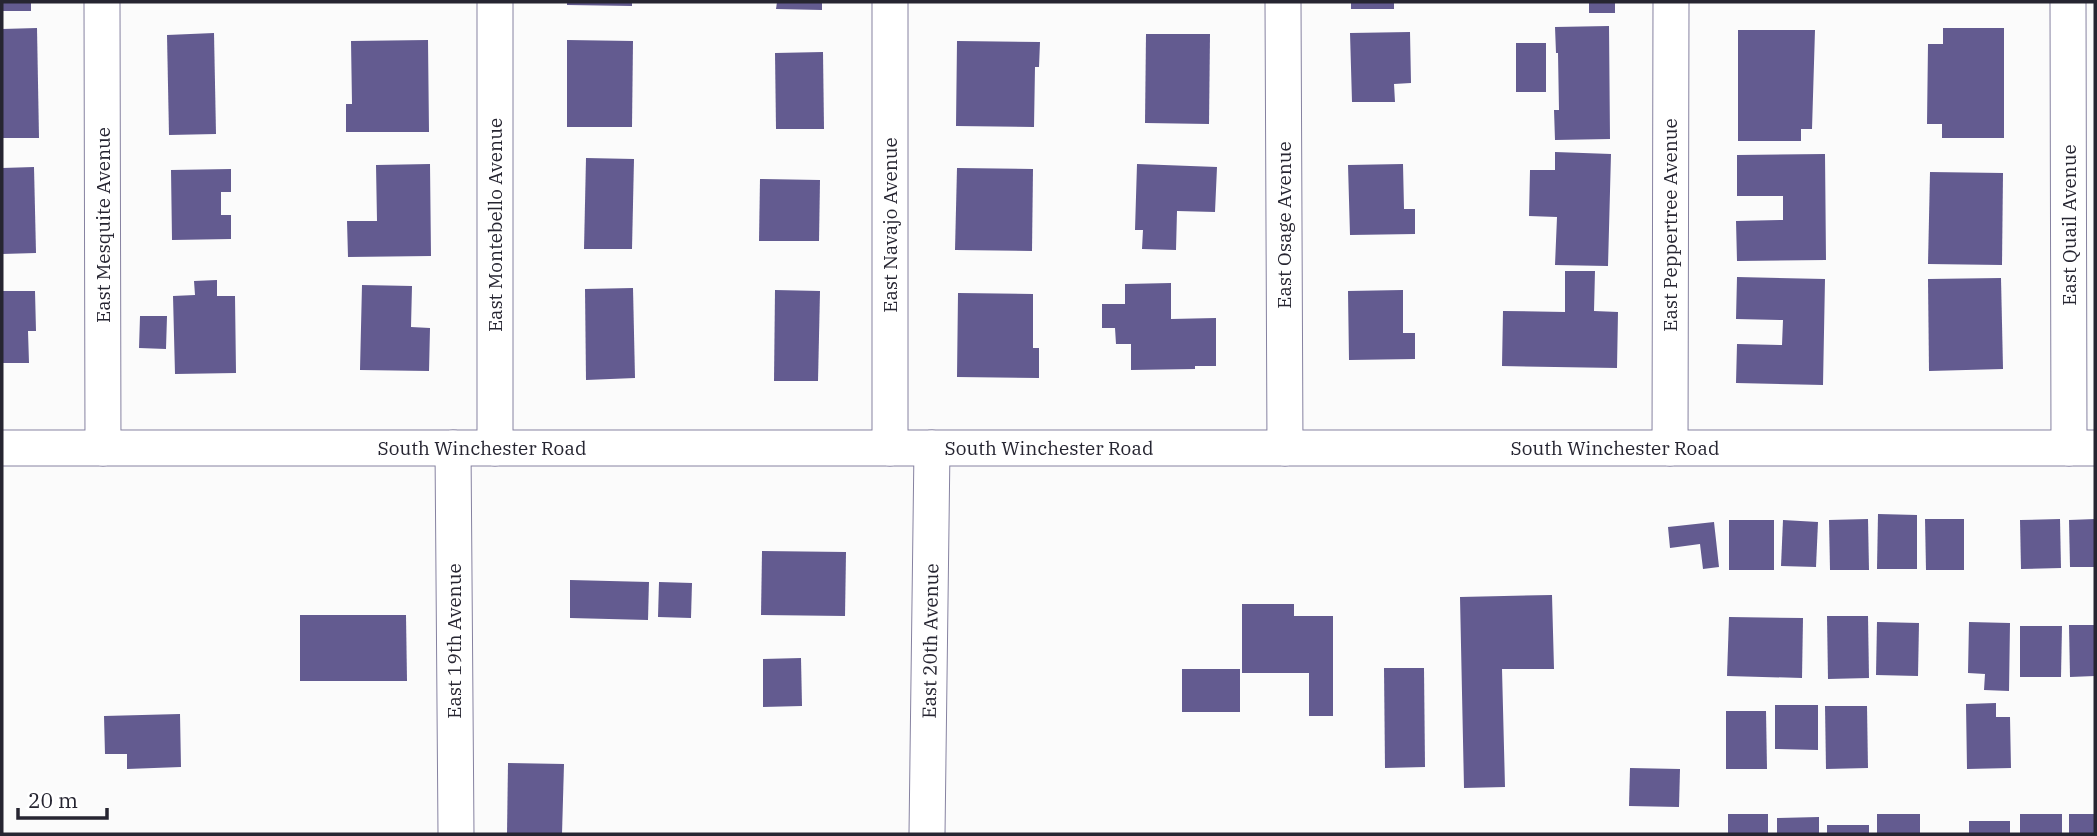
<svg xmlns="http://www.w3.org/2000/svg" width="2097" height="836" viewBox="0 0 2097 836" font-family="'IBM Plex Serif',serif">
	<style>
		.building { fill: #635b90 }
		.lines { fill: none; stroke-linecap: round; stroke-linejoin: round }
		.street-casing { stroke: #8682a1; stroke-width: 37 }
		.street { stroke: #fff; stroke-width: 35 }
		.labels { text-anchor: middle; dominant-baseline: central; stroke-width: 7; stroke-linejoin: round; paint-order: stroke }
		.street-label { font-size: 19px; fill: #262531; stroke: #fff }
	</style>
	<rect width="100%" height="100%" fill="#fbfbfb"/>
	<g class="building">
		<rect x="2" y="2" width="29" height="9"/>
		<path d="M567,2h65v4l-65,-1z"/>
		<path d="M777,2h45v8l-46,-1z"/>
		<rect x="1351" y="2" width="43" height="7"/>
		<rect x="1589" y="2" width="26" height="11"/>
		<path d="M1609,26l1,113 -55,1 -1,-30h5l-1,-57h-2l-1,-26z"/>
		<path d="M37,28l2,110h-37v-109z"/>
		<path d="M1943,28h61v110h-62v-14h-15l1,-80h15z"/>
		<path d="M1738,30h77l-3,99h-11v12h-63z"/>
		<path d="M1410,32l1,51 -17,1 1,18h-43l-2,-69z"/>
		<path d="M214,33l2,101 -47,1 -2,-100z"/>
		<path d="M1146,34h64l-1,90 -64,-1z"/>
		<path d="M428,40l1,92h-83v-28h6l-1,-63z"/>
		<path d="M567,40l66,1 -1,86h-65z"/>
		<path d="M957,41l83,1 -1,25h-4l-1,60 -78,-1z"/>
		<rect x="1516" y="43" width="30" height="49"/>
		<path d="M823,52l1,77h-48l-1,-76z"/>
		<path d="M1555,152l56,2 -3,112 -53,-1 2,-48 -28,-1 1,-46h25z"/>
		<path d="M1825,154l1,106 -89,1 -1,-40 47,-1v-24h-46v-41z"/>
		<path d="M586,158l48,1 -2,90h-48z"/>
		<path d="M430,164l1,92 -83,1 -1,-36h30l-1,-56z"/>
		<path d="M1137,164l80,3 -2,45 -38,-1 -1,39 -34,-1 1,-19h-8z"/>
		<path d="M1403,164l1,45h11v25l-65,1 -2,-70z"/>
		<path d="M34,167l2,86 -34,1v-86z"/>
		<path d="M957,168l76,1 -1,82 -77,-1z"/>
		<path d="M231,169v23h-10v23h10v24l-59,1 -1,-70z"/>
		<path d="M1930,172l73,1 -1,92 -74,-1z"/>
		<path d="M760,179l60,1 -1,61h-60z"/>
		<path d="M1565,271h30l-1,40 24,1 -1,56 -115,-2 1,-55 62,1z"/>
		<path d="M1737,277l88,2 -2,106 -87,-2 1,-39 45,1 1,-25 -47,-1z"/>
		<path d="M2001,278l2,91 -74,2 -1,-92z"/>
		<path d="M217,280v16h18l1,77 -61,1 -2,-78 22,-1 -1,-14z"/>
		<path d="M1171,283v36l45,-1v48h-21v3l-64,1v-26h-15l-1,-16h-13v-24h23v-20z"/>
		<path d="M362,285l50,1 -1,41 19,1 -1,43 -69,-1z"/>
		<path d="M633,288l2,90 -49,2 -1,-91z"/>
		<path d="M775,290l45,1 -2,90h-44z"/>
		<path d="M1403,290v43h12v26l-66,1 -1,-69z"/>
		<path d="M2,291h33l1,40h-8l1,32h-27z"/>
		<path d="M958,293l75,1v54h6v30l-82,-1z"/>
		<path d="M140,316h27l-1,33 -27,-1z"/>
		<path d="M1878,514l39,1v54h-40z"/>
		<path d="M1868,519l1,51h-39l-1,-50z"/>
		<path d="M1925,519h39v51h-38z"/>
		<path d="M2060,519l1,49 -40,1 -1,-49z"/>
		<path d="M2095,519v48h-25l-1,-47z"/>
		<rect x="1729" y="520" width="45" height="50"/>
		<path d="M1783,520l35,2 -2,45 -35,-1z"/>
		<path d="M1714,522l5,45 -16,2 -3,-25 -30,4 -2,-21z"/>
		<path d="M762,551l84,1 -1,64 -84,-1z"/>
		<path d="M570,580l79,2 -1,38 -78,-2z"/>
		<path d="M659,582l33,1 -1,35 -33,-1z"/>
		<path d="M1552,595l2,74h-52l3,118 -41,1 -4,-191z"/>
		<path d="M1242,604h52v12h39v100h-24v-43h-67z"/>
		<path d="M300,615h106l1,66h-107z"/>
		<path d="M1827,616h41l1,62 -41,1z"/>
		<path d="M1729,617l74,1 -1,60 -75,-2z"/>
		<path d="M1877,622l42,1 -1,53 -42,-1z"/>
		<path d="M1969,622l41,1 -1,68 -25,-1 1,-16 -17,-1z"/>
		<path d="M2069,625h26v51l-25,1z"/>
		<path d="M2020,626h42l-1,51h-41z"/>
		<path d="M801,658l1,48 -39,1v-48z"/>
		<path d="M1384,668h40l1,99 -40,1z"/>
		<rect x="1182" y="669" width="58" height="43"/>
		<path d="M1996,703v14h14l1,51 -44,1 -1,-65z"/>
		<path d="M1775,705h43v45l-43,-1z"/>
		<path d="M1825,706h42l1,62 -42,1z"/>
		<path d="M1726,711h40l1,58h-41z"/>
		<path d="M180,714l1,53 -54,2v-15h-22l-1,-38z"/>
		<path d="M508,763l56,1 -2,70h-55z"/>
		<path d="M1630,768l50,1 -1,38 -50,-1z"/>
		<rect x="1728" y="814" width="40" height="20"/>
		<rect x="1877" y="814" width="43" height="20"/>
		<rect x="2020" y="814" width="42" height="20"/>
		<rect x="2069" y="814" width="26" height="20"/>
		<path d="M1819,817v17h-42v-16z"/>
		<rect x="1969" y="821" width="41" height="13"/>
		<rect x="1827" y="825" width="42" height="9"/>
	</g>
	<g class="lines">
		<defs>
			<g id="street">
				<path d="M102,2l1,446"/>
				<path d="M495,2v446"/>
				<path d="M890,2v446"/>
				<path d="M1283,2l2,446"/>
				<path d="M2068,2l1,446"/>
				<path d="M2,448h2093"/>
				<path d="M453,448l3,386"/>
				<path d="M1670,448l1,-446"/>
				<path d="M927,834l5,-386"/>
			</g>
		</defs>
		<use href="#street" class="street-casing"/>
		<use href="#street" class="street"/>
	</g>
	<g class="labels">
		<g class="street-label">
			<text transform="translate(103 225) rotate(-90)">East Mesquite Avenue</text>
			<text transform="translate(495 225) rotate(-90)">East Montebello Avenue</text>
			<text transform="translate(890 225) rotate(-90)">East Navajo Avenue</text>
			<text transform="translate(1284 225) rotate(-90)">East Osage Avenue</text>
			<text transform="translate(1670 225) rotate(-90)">East Peppertree Avenue</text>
			<text transform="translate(2069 225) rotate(-90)">East Quail Avenue</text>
			<text x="482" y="448">South Winchester Road</text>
			<text x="1049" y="448">South Winchester Road</text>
			<text x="1615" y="448">South Winchester Road</text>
			<text transform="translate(454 641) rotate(-90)">East 19th Avenue</text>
			<text transform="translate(930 641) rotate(-89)">East 20th Avenue</text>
		</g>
	</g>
	<rect width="2097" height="836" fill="none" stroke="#262531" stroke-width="7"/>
	<path d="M18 808v10h89v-10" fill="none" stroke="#262531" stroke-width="3.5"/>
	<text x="28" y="808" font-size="21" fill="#262531" stroke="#ffffff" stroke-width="5" paint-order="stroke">20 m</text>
</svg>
